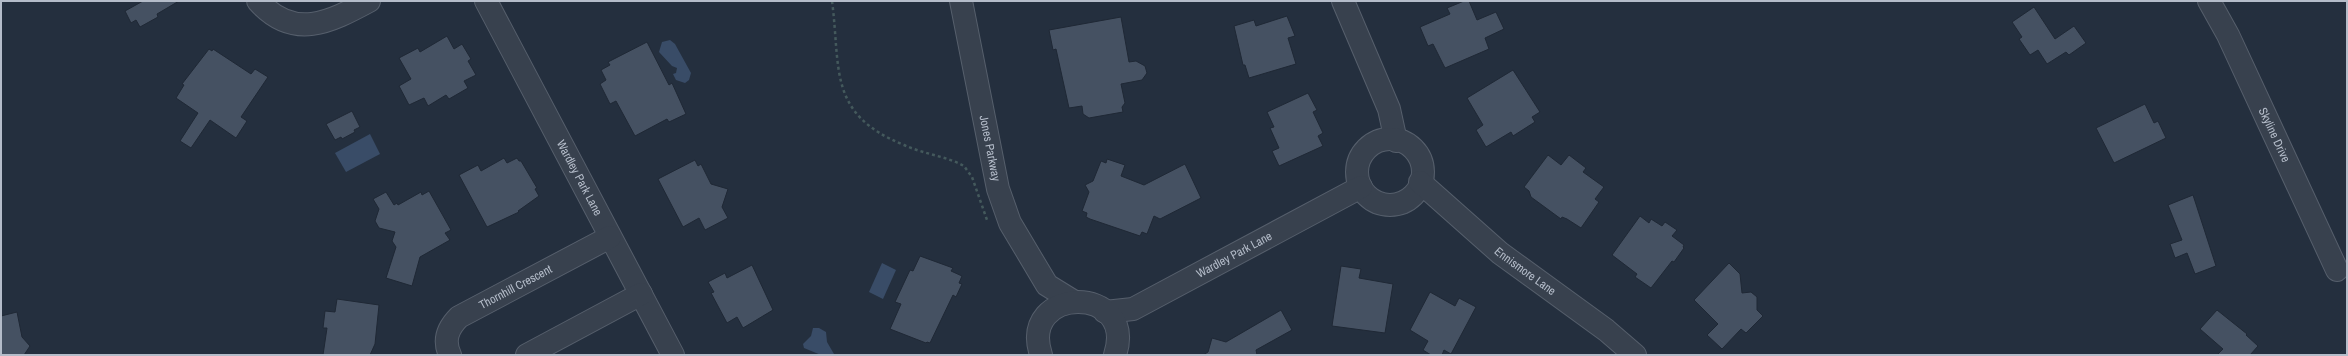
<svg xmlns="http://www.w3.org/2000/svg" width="2348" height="356" viewBox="0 0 2348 356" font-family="'Archivo Narrow',sans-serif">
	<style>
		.water { fill: #394c67 }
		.building { fill: #455162; stroke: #1f2835 }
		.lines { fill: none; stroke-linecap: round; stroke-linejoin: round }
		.minor-casing { stroke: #565f6c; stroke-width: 24 }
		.path { stroke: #44595c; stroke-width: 2.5; stroke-dasharray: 3 3; stroke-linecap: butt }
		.minor { stroke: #38414e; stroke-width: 22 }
		.labels { text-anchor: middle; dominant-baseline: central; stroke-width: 3; stroke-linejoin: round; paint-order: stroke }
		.street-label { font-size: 12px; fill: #b4bcc9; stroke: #1d2633 }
	</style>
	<rect width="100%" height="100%" fill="#242f3e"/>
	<g class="water">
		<path d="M670,40l5,4 16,29 -2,7 -4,3 -9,-3 -3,-6 3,-1 1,-5 -5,-2 -13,-14 3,-10z"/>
		<path d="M370,134l10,20 -34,18 -11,-19z"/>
		<path d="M882,263l14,7 -13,29 -14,-7z"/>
		<path d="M813,328h6l7,4 1,10 7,12 -13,1 -17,-7 -1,-4 8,-8z"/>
	</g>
	<g class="building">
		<path d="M143,1h36l-22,13 1,3 -18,10 -4,-7 -5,3 -6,-12z"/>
		<path d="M1464,1h5l8,19 19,-8 8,17 -19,9 4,11 -44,19 -12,-24 -5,2 -8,-19 30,-13 -3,-6z"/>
		<path d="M2034,7l21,32 19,-13 12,17 -17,12 -3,-3 -19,12 -9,-14 -8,5 -11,-16 3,-2 -10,-15z"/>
		<path d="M1287,16l8,20 -7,2 8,26 -47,14 -4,-13h-2l-9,-39 20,-6 2,6z"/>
		<path d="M1121,17l8,45 7,-1 9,5 2,7 -5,7 -21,4 4,19 -3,4 1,5 -34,6 -6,-4 -1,-8 -13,2 -13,-59 -3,1 -4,-20z"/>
		<path d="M447,36l7,13 8,-5 9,15 -3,2 8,14 -12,6 4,7 -19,11 -3,-4 -18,11 -4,-8 -15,7 -10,-19 12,-7 -12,-21 19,-10 2,4z"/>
		<path d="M647,42l22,43 3,-2 14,31 -17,8 -2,-3 -32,17 -19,-35 -6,3 -10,-20 6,-4 -5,-10 9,-5 -2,-3z"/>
		<path d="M209,49l3,2 1,-2 38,25 4,-5 13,8 -27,40 6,4 -11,17 -26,-18 -19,28 -11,-7 18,-28 -22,-15 8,-13 -2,-1z"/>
		<path d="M1513,70l27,42 -8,5 3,5 -22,14 -2,-4 -25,15 -10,-17 7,-5 -16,-27z"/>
		<path d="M1308,93l9,17 -4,2 10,21 -5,3 5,10 -44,20 -7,-15 7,-3 -9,-20 4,-1 -7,-15z"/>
		<path d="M2145,104l9,19 4,-2 8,17 -52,25 -18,-35z"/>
		<path d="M352,111l8,16 -6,3 1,2 -13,7 -1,-2 -6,3 -9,-16z"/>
		<path d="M1548,155l13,10 8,-10 17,13 -3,4 21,15 -9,12 4,3 -18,26 -14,-9 -5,-2 -1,2 -30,-22 -2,-6 -5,-4z"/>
		<path d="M504,158l3,5 10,-5 2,3h2l16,27 -2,1 4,7 -21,15 1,1 -32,15 -28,-52 19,-10 3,6z"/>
		<path d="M1107,159l18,6 -4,11 23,9 41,-21 16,34 -41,21 -6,-3 -7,18 -5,-2 -2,4 -50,-17 -4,-2 1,-4 -5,-2 7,-19 -4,-7 8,-4 8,-20 5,2z"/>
		<path d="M695,160l3,6 3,-2 10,20 17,5 -6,18 6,11 -23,12 -6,-12 -16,9 -25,-48z"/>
		<path d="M429,191l22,39 -6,3 5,7 -30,17 -8,29 -26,-8 10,-31 -4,-6 3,-9 -16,-4 -4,-7 4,-12 -6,-10 13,-7 8,13 3,-2 1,2 23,-13 1,3z"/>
		<path d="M2193,195l23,71 -21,8 -8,-21 -12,5 -5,-14 12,-4 -14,-35z"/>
		<path d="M1640,216l9,7 2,-4 11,7 3,-4 12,8 -5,6 12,9 -1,2 1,1 -10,14 -2,-1 -21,27 -16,-11 2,-3 -25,-19z"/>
		<path d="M920,256l33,12 -2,3 11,5 -3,7 3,1 -6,13 -3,-2 -23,48 -3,-1 -1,1 -36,-14 11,-25 -6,-2 15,-32 3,1z"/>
		<path d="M1729,263l11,11 2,19 9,-1 6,5v13l6,6 -17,17 -5,-4 -19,20 -15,-14 11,-11 -24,-24z"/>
		<path d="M752,265l21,45 -30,18 -6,-11 -10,6 -16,-30 3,-1 -6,-10 17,-9 2,5z"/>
		<path d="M1341,266l20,3 -2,9 34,6 -8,49 -53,-7z"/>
		<path d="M1430,292l25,14 4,-8 17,9 -25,47 -7,-4 -2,5h-11l-8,-5 5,-9 -18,-11z"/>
		<path d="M337,299l42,6 -4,39 -5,11h-47l4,-27h-4l2,-17 10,1z"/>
		<path d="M1281,310l11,20 -36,20 1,5h-54l5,-3 4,-14 14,4z"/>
		<path d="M2217,310l30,24 -1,1 12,11 -8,9h-33l6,-6 -23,-20z"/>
		<path d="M17,312l5,25 8,9 -6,9h-23v-39z"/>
	</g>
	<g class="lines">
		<defs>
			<g id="minor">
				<path d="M258,1c36,40 72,21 111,0"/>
				<path id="s1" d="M486,1l187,354"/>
				<path id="s2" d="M961,1l37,188 12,34 37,62 26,16"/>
				<path d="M1343,1l46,108 7,32"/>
				<path id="s3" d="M2209,1l19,34 109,235"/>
				<circle cx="1390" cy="172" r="33"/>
				<path id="s4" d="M1420,182l80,71 106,77 29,25"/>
				<path id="s5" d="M1105,312l28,-3 228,-122"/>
				<path id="s6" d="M450,355c-7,-15 -2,-27 9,-38l151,-80"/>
				<path d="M527,355l114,-61"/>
				<path d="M1041,355c-23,-70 97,-71 74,0"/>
			</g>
		</defs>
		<use href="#minor" class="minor-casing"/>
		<path class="path" d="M832,1c9,68 -5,113 72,144 19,9 42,11 60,21l8,11 15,43"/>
		<use href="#minor" class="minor"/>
	</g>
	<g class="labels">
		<g class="street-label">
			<text stroke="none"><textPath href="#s3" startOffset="149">Skyline Drive</textPath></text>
			<text stroke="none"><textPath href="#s2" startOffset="150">Jones Parkway</textPath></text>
			<text stroke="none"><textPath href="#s1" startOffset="200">Wardley Park Lane</textPath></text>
			<text stroke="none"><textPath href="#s5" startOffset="143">Wardley Park Lane</textPath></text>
			<text stroke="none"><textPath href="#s4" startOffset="138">Ennismore Lane</textPath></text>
			<text stroke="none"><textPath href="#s6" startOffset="106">Thornhill Crescent</textPath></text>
		</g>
	</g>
	<rect width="2348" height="356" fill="none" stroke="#b4bcc9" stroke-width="4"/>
</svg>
